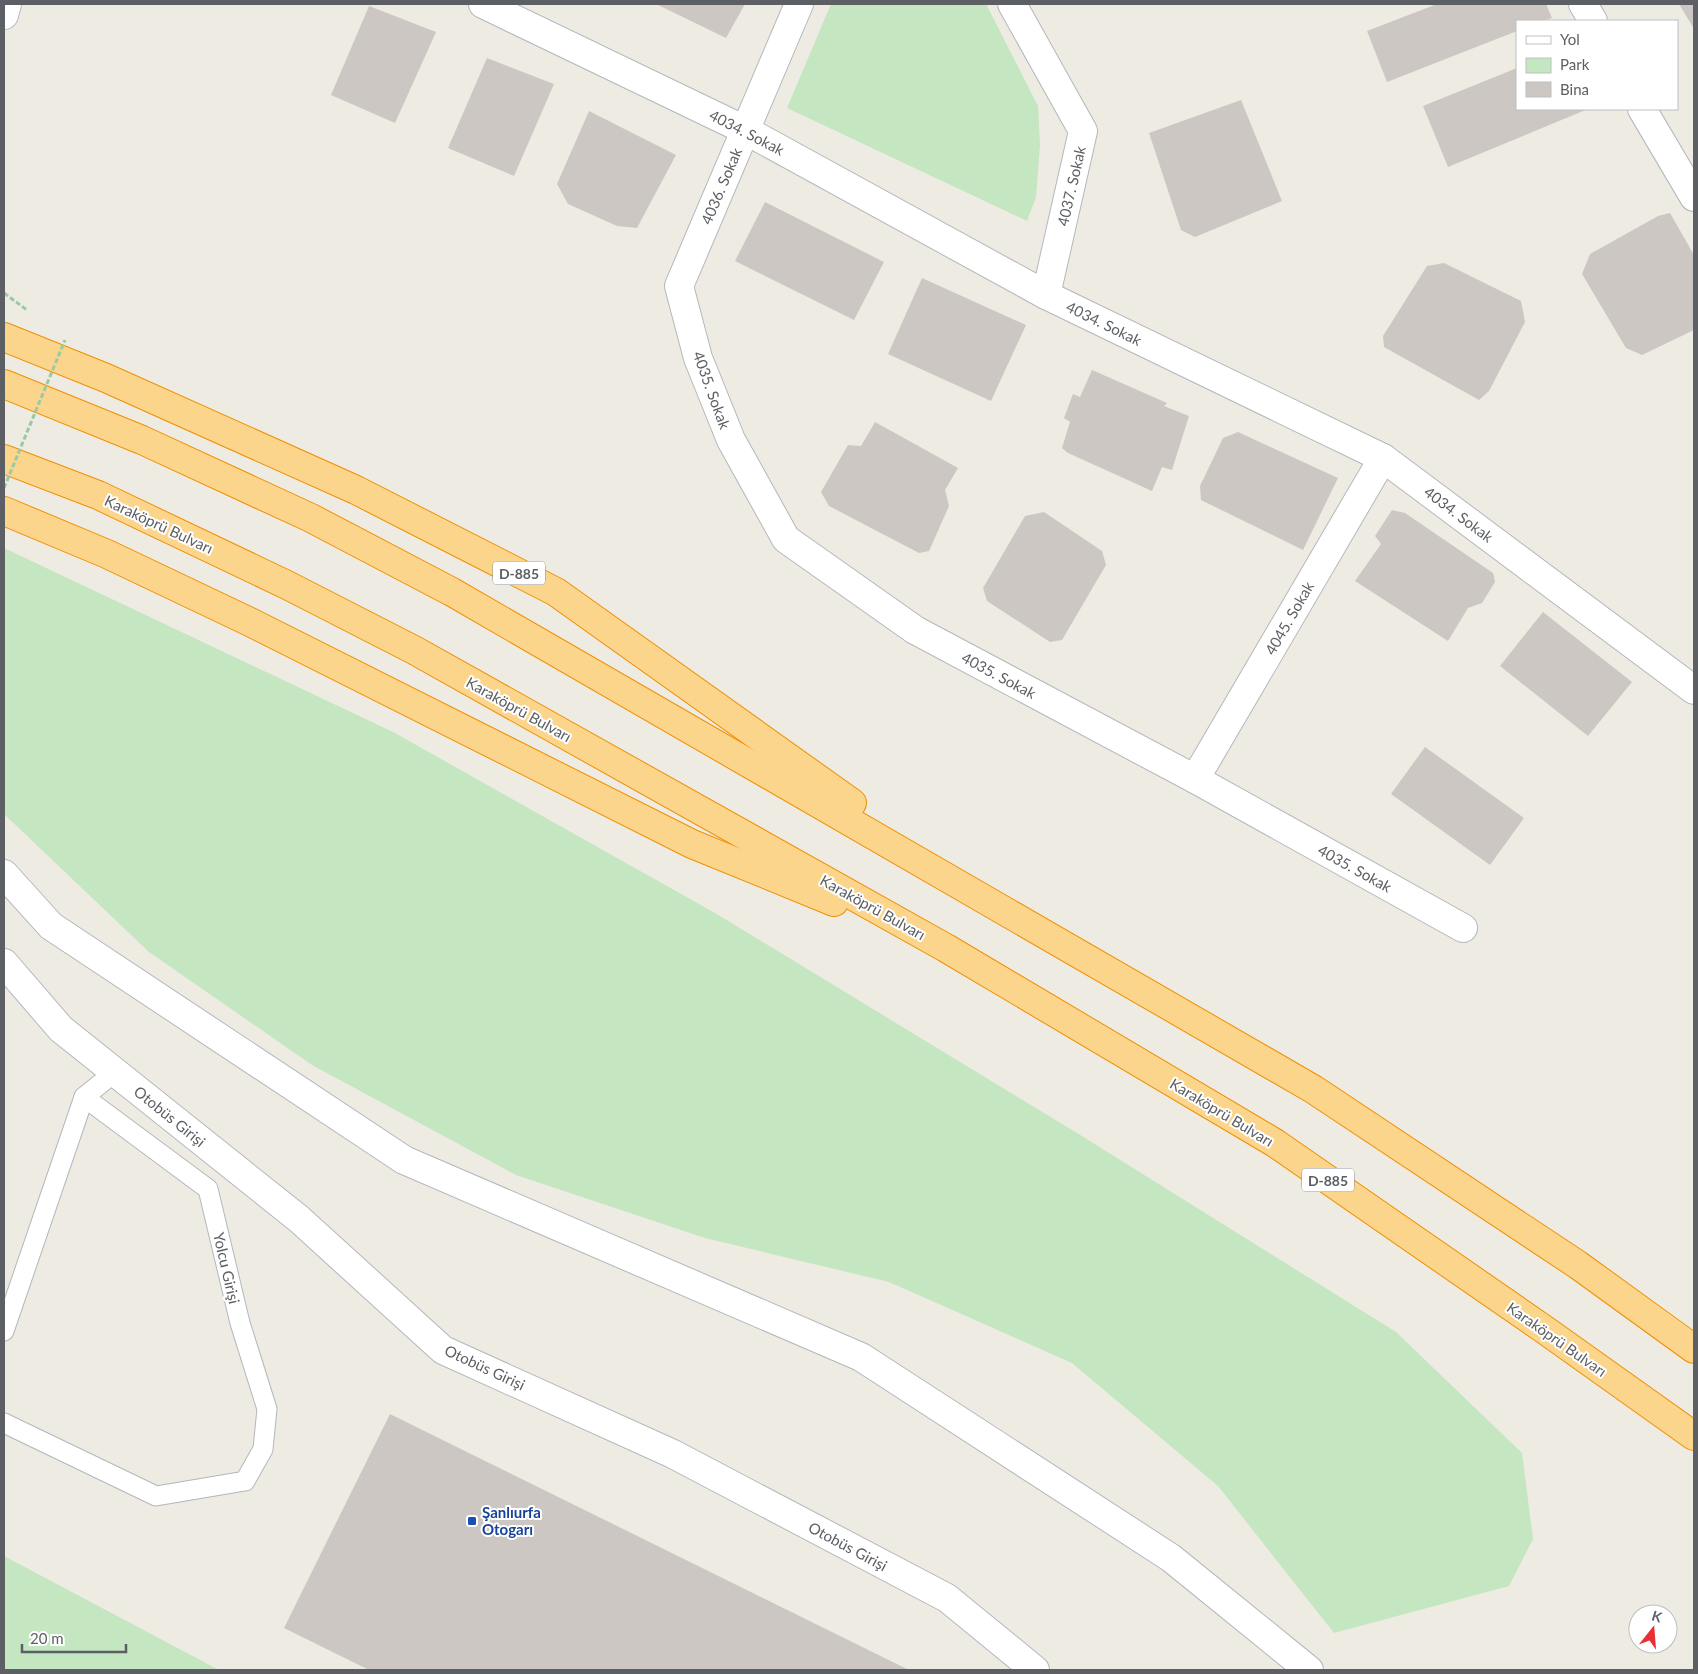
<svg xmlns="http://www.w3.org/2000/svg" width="1698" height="1674" viewBox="0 0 1698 1674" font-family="Lato,sans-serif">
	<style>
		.green { fill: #c4e6c0 }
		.building { fill: #ccc7c3 }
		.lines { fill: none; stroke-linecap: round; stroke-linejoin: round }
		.lane-casing { stroke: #b4b7bb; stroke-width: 21 }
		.street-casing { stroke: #b4b7bb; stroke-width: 30 }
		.secondary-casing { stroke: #b5b9be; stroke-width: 30 }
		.highway-casing { stroke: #f08f01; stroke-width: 30 }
		.path { stroke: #9ac9a3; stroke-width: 3; stroke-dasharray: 5 2.5; stroke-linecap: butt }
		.lane { stroke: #fff; stroke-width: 19 }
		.street { stroke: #fff; stroke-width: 28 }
		.secondary { stroke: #fff; stroke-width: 28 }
		.highway { stroke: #fcd58c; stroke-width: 28 }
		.path-bridge { stroke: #9ac9a3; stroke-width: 3; stroke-dasharray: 5 2.5; stroke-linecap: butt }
		.transit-dot { fill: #1a4fb4; stroke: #fff; stroke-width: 2 }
		.labels { text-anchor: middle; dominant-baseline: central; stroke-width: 4; stroke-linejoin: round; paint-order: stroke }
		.shield { fill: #fff; stroke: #8d9092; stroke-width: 1 }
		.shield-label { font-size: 14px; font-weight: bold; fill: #5c6064 }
		.street-label { font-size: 15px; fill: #5c6064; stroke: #fff }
		.transit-label { font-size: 15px; font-weight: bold; fill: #164399; stroke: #fff; text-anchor: start }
	</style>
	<rect width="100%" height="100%" fill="#eeebe3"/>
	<g class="green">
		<path d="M831,4h155l52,102 2,39 -4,52 -9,24 -240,-113z"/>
		<path d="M4,548l389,184 322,181 362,220 319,199 126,121 11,86 -24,47 -175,47 -116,-147 -146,-123 -183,-81 -184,-44 -189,-63 -204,-110 -163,-113 -145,-138z"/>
		<path d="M4,1556l215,114h-215z"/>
	</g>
	<g class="building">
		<path d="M656,4h89l-19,34z"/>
		<path d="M1437,4h109l6,14 -9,3h-26v10l-130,51 -20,-51z"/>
		<path d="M1679,4h15v25z"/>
		<path d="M369,6l67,26 -41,91 -64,-28z"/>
		<path d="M487,58l67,26 -40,92 -66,-28z"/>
		<path d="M1517,68v41h71l-140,58 -25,-61z"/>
		<path d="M1241,100l41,101 -87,36 -14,-7 -32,-97z"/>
		<path d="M589,111l87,44 -39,73 -20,-2 -49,-22 -11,-20z"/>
		<path d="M765,202l119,60 -30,58 -119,-59z"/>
		<path d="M1670,213l24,42v75l-52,25 -16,-7 -44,-74 8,-20 68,-38z"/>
		<path d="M1444,263l77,38 4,21 -36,69 -10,9 -95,-53 -1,-11 44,-70z"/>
		<path d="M922,278l104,47 -35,76 -103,-47z"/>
		<path d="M1092,370l75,33 -3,3 25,10 -17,54 -10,-3 -10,24 -84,-38 -6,-5 8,-26 -6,-4 9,-24 7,3z"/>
		<path d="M875,422l83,46 -13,22 4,16 -20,45 -10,2 -90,-47 -8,-14 27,-47 13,1z"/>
		<path d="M1238,432l100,46 -35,72 -102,-50 -1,-14 23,-48z"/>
		<path d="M1392,510l13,3 88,60 2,9 -13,21 -14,5 -20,33 -93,-60 26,-37 -6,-8z"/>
		<path d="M1044,512l58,39 4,14 -44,75 -12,2 -63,-41 -4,-13 42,-72z"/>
		<path d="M1543,612l89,70 -44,54 -88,-70z"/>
		<path d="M1425,747l99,71 -34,47 -99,-71z"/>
		<path d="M390,1414l519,256h-540l-85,-42z"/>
	</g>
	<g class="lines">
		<defs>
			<g id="lane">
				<path d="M84,1097l31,-25"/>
				<path d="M4,1331l80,-234 124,92 32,134 27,86 -4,40 -18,32 -89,15 -152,-73"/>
			</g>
			<g id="street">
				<path d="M483,4l262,126 301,165 337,163 311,232"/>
				<path d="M799,4l-120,282 19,72 33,82 55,99 129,91 280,149 268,149"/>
				<path d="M1012,4l71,127 -37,164"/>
				<path d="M1583,4l10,17"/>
				<path d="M1642,109l52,88"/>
				<path d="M1195,779l188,-321"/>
				<path d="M4,874l47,52 353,234 457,197 310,201 138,112"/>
				<path d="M4,963l57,66 238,190 144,131 230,104 274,144 88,72"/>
			</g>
			<path id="secondary" d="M4,15l3,-11"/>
			<g id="highway">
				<path d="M4,337l102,41 250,112 200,102 296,211"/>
				<path d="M4,384l138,56 169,78 141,74 861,497 265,176 116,84"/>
				<path d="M4,459l94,36 189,90 127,65 532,298 329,195 270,187 149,106"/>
				<path d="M4,511l103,43 143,68 442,222 142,58"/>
			</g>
		</defs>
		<use href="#lane" class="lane-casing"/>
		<use href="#street" class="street-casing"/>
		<use href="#secondary" class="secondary-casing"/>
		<use href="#highway" class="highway-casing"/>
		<path class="path" d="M4,293l23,17"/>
		<use href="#lane" class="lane"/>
		<use href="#street" class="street"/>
		<use href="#secondary" class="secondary"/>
		<use href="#highway" class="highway"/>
		<path class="path-bridge" d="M4,488l61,-148"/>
	</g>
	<rect class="transit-dot" x="467" y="1516" width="10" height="10" rx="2.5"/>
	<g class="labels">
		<g class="shield">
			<rect x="493" y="561.5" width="52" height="23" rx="4"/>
			<rect x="1302" y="1168.5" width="52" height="23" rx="4"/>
		</g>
		<g class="shield-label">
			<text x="519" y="573">D-885</text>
			<text x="1328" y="1180">D-885</text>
		</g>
		<g class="street-label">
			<text transform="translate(747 132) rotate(27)">4034. Sokak</text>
			<text transform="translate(721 186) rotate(-67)">4036. Sokak</text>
			<text transform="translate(1071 186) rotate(-77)">4037. Sokak</text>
			<text transform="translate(1104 323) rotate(26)">4034. Sokak</text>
			<text transform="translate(712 390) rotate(70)">4035. Sokak</text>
			<text transform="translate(1459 514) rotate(37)">4034. Sokak</text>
			<text transform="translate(159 524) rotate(25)">Karaköprü Bulvarı</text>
			<text transform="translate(1289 618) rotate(-60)">4045. Sokak</text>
			<text transform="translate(999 675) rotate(28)">4035. Sokak</text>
			<text transform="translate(519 709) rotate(29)">Karaköprü Bulvarı</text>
			<text transform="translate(1355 868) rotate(29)">4035. Sokak</text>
			<text transform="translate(873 907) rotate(29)">Karaköprü Bulvarı</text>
			<text transform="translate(1222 1112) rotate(31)">Karaköprü Bulvarı</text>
			<text transform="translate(170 1116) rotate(39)">Otobüs Girişi</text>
			<text transform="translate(227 1268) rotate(77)">Yolcu Girişi</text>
			<text transform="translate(1557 1339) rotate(35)">Karaköprü Bulvarı</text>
			<text transform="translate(485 1367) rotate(25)">Otobüs Girişi</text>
			<text transform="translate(848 1546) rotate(28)">Otobüs Girişi</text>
		</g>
		<g class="transit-label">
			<text x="482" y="1512">Şanlıurfa<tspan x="482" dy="17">Otogarı</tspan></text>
		</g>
	</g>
	<rect width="1698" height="1674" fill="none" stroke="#5c6064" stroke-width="10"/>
	<rect x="1516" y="20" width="162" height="90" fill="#ffffff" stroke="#bebfc1"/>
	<rect x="1526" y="36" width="25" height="8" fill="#ffffff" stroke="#bebfc1"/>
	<text x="1560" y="45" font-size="15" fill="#5c6064">Yol</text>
	<rect x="1526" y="58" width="25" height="15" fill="#c4e6c0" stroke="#bebfc1"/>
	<text x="1560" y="70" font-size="15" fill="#5c6064">Park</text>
	<rect x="1526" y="82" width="25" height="15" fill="#ccc7c3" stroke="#bebfc1"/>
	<text x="1560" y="95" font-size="15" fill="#5c6064">Bina</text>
	<g transform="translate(1653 1629) rotate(17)"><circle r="24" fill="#ffffff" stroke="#bebfc1"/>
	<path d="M0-4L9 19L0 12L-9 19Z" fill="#e82f33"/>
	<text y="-8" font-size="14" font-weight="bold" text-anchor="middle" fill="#5c6064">K</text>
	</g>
	<path d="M22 1644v8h104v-8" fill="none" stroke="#5c6064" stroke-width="2.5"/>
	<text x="30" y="1644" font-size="15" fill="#5c6064" stroke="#ffffff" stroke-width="4" paint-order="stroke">20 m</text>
</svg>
